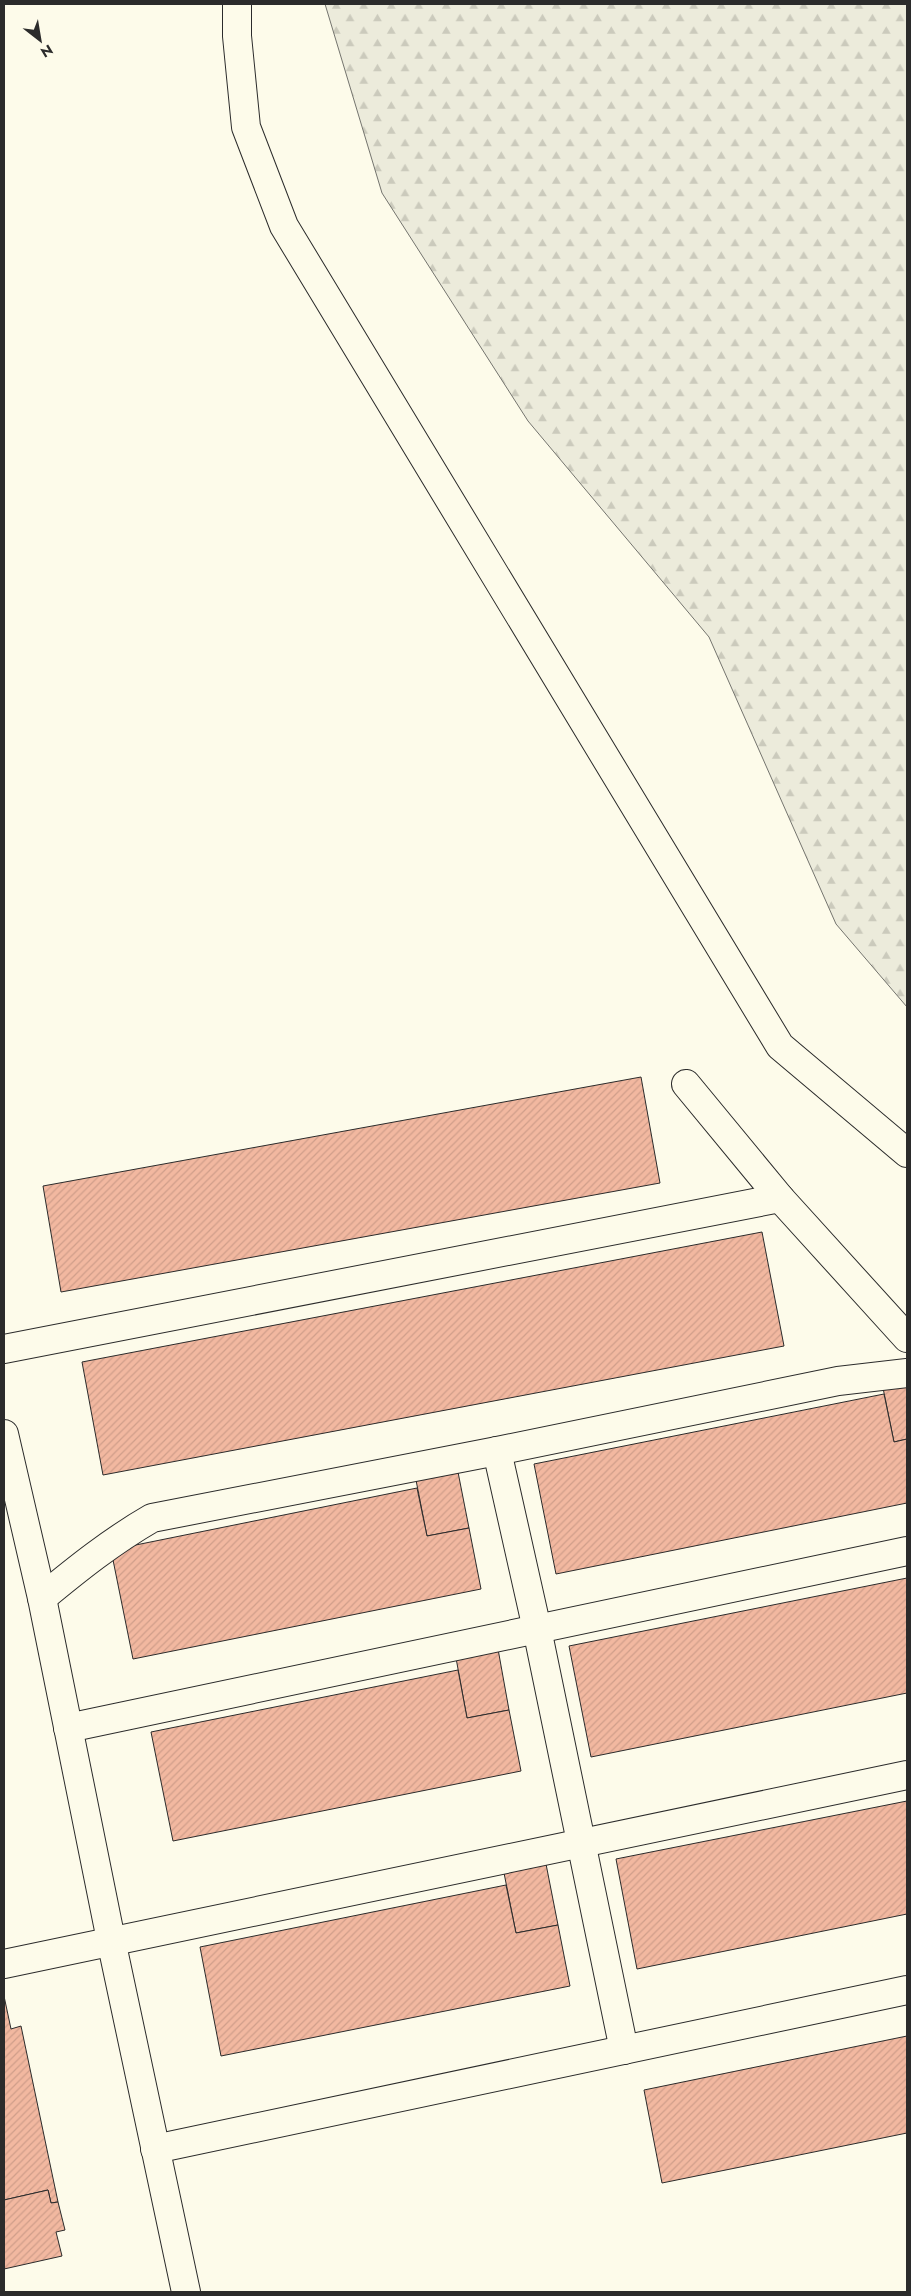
<svg xmlns="http://www.w3.org/2000/svg" width="911" height="2296" viewBox="0 0 911 2296" font-family="Jost,sans-serif">
	<style>
		.forest { fill: url(#forest-firs); stroke: #74746e }
		.building { fill: url(#building-hatch); stroke: #2b2b2b }
		.lines { fill: none; stroke-linecap: round; stroke-linejoin: round }
		.minor-casing { stroke: #2b2b2b; stroke-width: 30 }
		.minor { stroke: #fdfbea; stroke-width: 28 }
	</style>
	<defs>
		<pattern id="forest-firs" width="22" height="20" patternUnits="userSpaceOnUse" patternTransform="scale(1.25)"><rect width="22" height="20" fill="#ecebdb"/><path d="M5 1l3.5 6h-7zM16 11l3.5 6h-7z" fill="#cbcabc"/></pattern>
		<pattern id="building-hatch" width="6" height="6" patternUnits="userSpaceOnUse" patternTransform="scale(1.25)"><rect width="6" height="6" fill="#f2b8a0"/><path d="M-1 1l2-2M0 6l6-6M5 7l2-2" fill="none" stroke="#d09e8a"/></pattern>
	</defs>
	<rect width="100%" height="100%" fill="#fdfbea"/>
	<path class="forest" d="M325,4h582v1003l-71,-83 -127,-287 -181,-216 -146,-228z"/>
	<g class="building">
		<path d="M641,1077l19,106 -599,109 -18,-106z"/>
		<path d="M762,1232l22,114 -681,129 -21,-113z"/>
		<path d="M907,1379v60l-13,3 -12,-59z"/>
		<path d="M884,1394l10,48 13,-3v64l-351,71 -22,-110z"/>
		<path d="M457,1467l12,61 -42,8 -12,-61z"/>
		<path d="M417,1488l10,48 42,-8 12,61 -348,70 -22,-109z"/>
		<path d="M907,1578v115l-316,64 -22,-111z"/>
		<path d="M498,1649l11,61 -42,8 -11,-60z"/>
		<path d="M458,1670l9,48 42,-8 12,61 -348,70 -22,-109z"/>
		<path d="M907,1801v113l-270,55 -21,-110z"/>
		<path d="M546,1864l12,61 -42,8 -12,-60z"/>
		<path d="M506,1885l10,48 42,-8 12,61 -349,70 -21,-109z"/>
		<path d="M4,1996l7,33 10,-3 37,176 -7,1 -3,-13 -44,10z"/>
		<path d="M907,2036v97l-245,50 -18,-93z"/>
		<path d="M48,2190l3,13 7,-1 7,28 -9,2 6,24 -58,13v-69z"/>
	</g>
	<g class="lines">
		<defs>
			<g id="minor">
				<path d="M237,4v32l9,91 38,99 496,820 127,107"/>
				<path d="M686,1084l94,114 127,140"/>
				<path d="M4,1349l776,-151"/>
				<path d="M4,1434l38,164 69,342 75,352"/>
				<path d="M497,1451l40,178 87,421"/>
				<path d="M42,1598c35,-29 70,-57 110,-80l345,-67 341,-70 69,-8"/>
				<path d="M68,1728l839,-177"/>
				<path d="M4,1964l903,-189"/>
				<path d="M155,2149l752,-159"/>
			</g>
		</defs>
		<use href="#minor" class="minor-casing"/>
		<use href="#minor" class="minor"/>
	</g>
	<rect width="911" height="2296" fill="none" stroke="#2b2b2b" stroke-width="10"/>
	<g transform="translate(40 40) rotate(149)" stroke="#fdfbea" stroke-width="4" paint-order="stroke">
	<path d="M0-4L9 19L0 12L-9 19Z" fill="#2b2b2b"/>
	<text y="-8" font-size="14" font-weight="bold" text-anchor="middle" fill="#2b2b2b">N</text>
	</g>
</svg>
